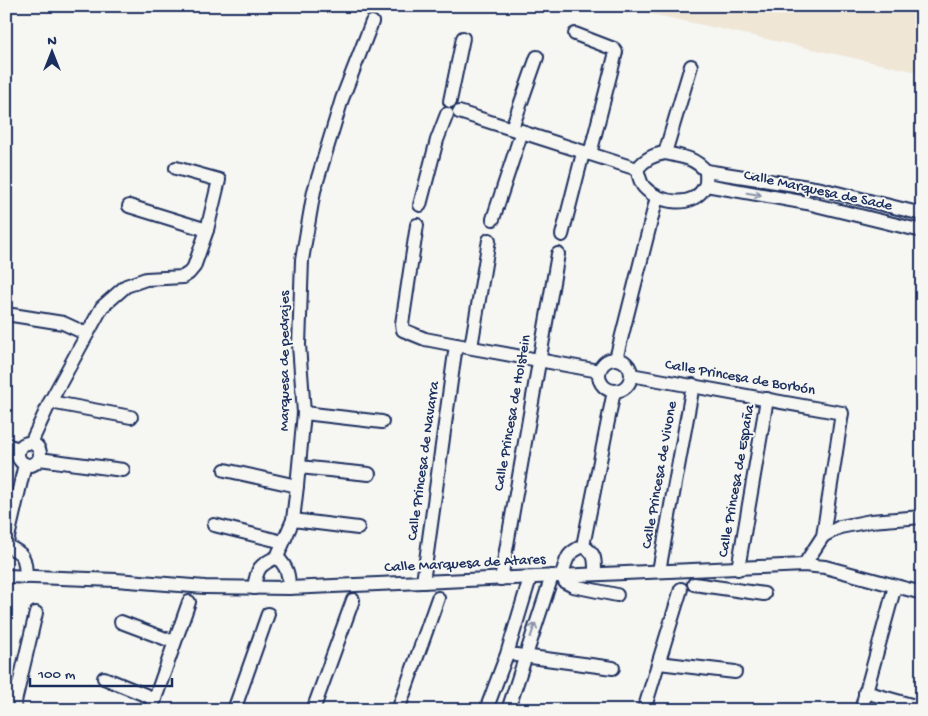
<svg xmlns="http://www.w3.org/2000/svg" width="928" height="716" viewBox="0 0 928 716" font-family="'Gochi Hand',sans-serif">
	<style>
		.built { fill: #efe6d6 }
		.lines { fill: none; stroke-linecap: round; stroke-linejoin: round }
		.minor-casing { stroke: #1b2f5e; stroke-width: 16 }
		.minor { stroke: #f6f6f2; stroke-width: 12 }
		.oneway { stroke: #8892a8 }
		.labels { text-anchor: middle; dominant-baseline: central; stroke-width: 4; stroke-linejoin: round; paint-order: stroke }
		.street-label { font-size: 15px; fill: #1b2f5e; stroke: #f6f6f2 }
	</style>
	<rect width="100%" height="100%" fill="#f6f6f2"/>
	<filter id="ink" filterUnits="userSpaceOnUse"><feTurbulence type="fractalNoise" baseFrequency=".02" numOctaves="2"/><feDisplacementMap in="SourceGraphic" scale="10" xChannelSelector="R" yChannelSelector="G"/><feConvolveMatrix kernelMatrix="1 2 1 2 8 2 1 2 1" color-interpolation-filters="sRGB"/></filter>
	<g filter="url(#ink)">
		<path class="built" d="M615,6h307v67z"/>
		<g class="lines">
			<defs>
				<g id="minor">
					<path d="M575,34l39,15 2,3 -26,102"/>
					<path d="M450,101l13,-63"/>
					<path d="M459,112l178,57"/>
					<path d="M512,128l25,-71"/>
					<path d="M665,153c18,4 28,4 41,18 0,4 1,11 -1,15 -11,23 -46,18 -61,1 -4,-4 -5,-12 -7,-18 8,-10 16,-14 28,-16z"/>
					<path d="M665,153l26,-87"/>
					<path d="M706,171l115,18 101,25"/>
					<path d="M706,185l101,18 115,28"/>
					<path d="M420,205l17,-65 10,-26"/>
					<path d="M129,206l78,24"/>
					<path d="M493,219l29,-88"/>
					<path d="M417,225l-15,99 1,6 22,9 31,6 143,26"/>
					<path d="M562,235l21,-82"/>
					<path d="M6,314l57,9 24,11"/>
					<path d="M471,347l18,-107"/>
					<path d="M616,359l41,-162"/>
					<circle cx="615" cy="375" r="16"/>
					<path d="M631,375l211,38 -19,123 -19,29"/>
					<path d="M50,402l81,15"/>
					<path d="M304,413l78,9"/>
					<path d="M31,443l19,-41 52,-95 24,-21 20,-7 37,-2 6,-4 5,-6 13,-37 12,-50 -43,-12"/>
					<circle cx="29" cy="454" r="11"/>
					<path d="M6,445l13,4"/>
					<path d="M39,459l84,11"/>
					<path d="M299,467l70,7"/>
					<path d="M225,470l72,16"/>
					<path d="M293,520l65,8"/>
					<path d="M214,525l69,17"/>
					<path d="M823,536l17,-9 31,-6 51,-4"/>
					<path d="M6,546l19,-82"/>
					<path d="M6,546c19,7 19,12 20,31"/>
					<path d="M583,546l31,-155"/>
					<path d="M583,546c-17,8 -16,12 -21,29l3,7 8,4 44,9"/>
					<path d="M583,546c13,8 12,13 12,28"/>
					<path d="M277,557l16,-37 4,-34 7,-73 -5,-68 3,-85 12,-69 28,-92 30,-77"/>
					<path d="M277,557c10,10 12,17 12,31"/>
					<path d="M738,569l29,-170"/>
					<path d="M659,571l34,-186"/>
					<path d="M6,576l110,4 89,7 84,1 515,-23 21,2 97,26"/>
					<path d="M501,579l57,-325"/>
					<path d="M423,582l33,-237"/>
					<path d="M694,584l70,10"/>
					<path d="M254,588c3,-20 5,-23 23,-31"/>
					<path d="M121,622l53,20"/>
					<path d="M516,655l97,13"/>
					<path d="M659,663l76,9"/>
					<path d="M104,678l51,21"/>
					<path d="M865,692l57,16"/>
					<path d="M13,710l23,-97"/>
					<path d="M151,710l38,-108"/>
					<path d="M234,710l34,-96"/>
					<path d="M313,710l40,-110"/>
					<path d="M398,710l40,-112"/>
					<path d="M486,710l21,-56 23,-76"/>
					<path d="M508,710l44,-134"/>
					<path d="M644,710l37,-121"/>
					<path d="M861,710l34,-124"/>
				</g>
			</defs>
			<use href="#minor" class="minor-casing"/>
			<use href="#minor" class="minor"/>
		</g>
		<defs><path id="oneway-shaft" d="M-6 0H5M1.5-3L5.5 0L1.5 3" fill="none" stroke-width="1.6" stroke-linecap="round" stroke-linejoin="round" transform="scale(1.25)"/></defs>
		<g class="oneway">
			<use href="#oneway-shaft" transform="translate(754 194) rotate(10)"/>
			<use href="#oneway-shaft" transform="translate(533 630) rotate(-71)"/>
		</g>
	</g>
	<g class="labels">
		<g class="street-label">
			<text transform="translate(818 191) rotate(12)">Calle Marquesa de Sade</text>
			<text transform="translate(285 361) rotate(-90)">Marquesa de pedrajes</text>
			<text transform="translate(740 378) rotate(10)">Calle Princesa de Borbón</text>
			<text transform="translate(513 413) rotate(-80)">Calle Princesa de HoIstein</text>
			<text transform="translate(424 461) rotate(-82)">Calle Princesa de Navarra</text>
			<text transform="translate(660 475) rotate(-80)">Calle Princesa de Vivone</text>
			<text transform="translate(737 481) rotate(-80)">Calle Princesa de España</text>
			<text transform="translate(465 564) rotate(-3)">Calle Marquesa de Atares</text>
		</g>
	</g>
	<rect width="928" height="716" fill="none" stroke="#f6f6f2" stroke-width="25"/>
	<rect x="12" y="12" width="903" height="691" fill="none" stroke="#1b2f5e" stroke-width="2" filter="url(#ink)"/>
	<g transform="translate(52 52)" stroke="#f6f6f2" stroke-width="4" paint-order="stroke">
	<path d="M0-4L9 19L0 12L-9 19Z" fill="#1b2f5e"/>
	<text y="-8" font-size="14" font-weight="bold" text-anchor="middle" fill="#1b2f5e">N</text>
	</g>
	<path d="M30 678v8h142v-8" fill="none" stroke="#1b2f5e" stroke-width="2.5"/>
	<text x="38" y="678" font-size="15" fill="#1b2f5e" stroke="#f6f6f2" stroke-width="4" paint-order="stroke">100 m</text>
</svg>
